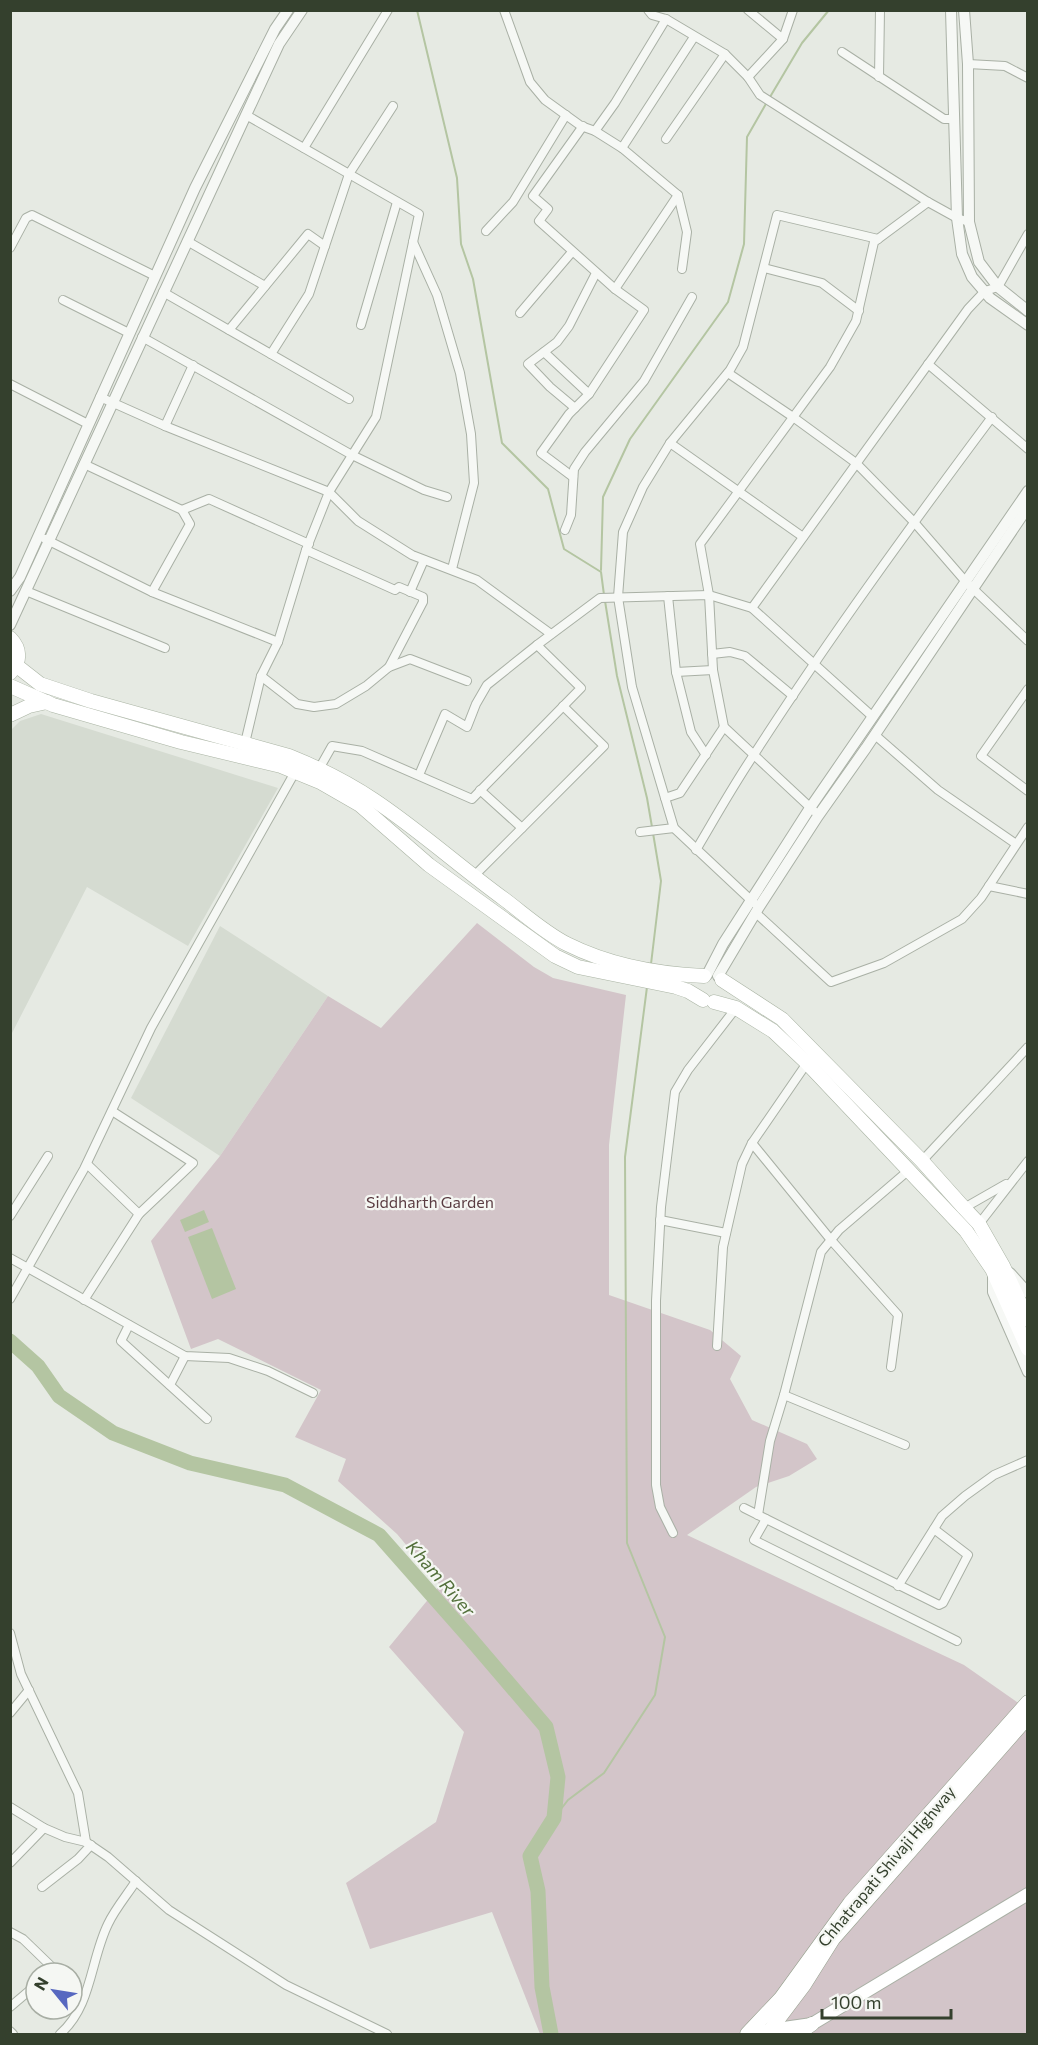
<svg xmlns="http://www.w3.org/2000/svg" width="1038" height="2045" viewBox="0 0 1038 2045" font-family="Commissioner,sans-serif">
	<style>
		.built { fill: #d5dbd1 }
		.green { fill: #d3c5c9 }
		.water { fill: #b4c5a2 }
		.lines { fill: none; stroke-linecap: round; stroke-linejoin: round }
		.stream { stroke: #b4c5a2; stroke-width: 2 }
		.river { stroke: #b4c5a2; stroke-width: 15 }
		.minor-casing { stroke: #a9b0a5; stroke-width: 10 }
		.tertiary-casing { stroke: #a9b0a5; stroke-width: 12 }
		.secondary-casing { stroke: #a9b0a5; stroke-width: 14 }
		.primary-casing { stroke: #aab4a4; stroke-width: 15 }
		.trunk-casing { stroke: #949f8c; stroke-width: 15 }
		.minor { stroke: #f6f8f5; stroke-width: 8 }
		.tertiary { stroke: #f6f8f5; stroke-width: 10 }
		.secondary { stroke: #fff; stroke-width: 12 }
		.primary { stroke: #fff; stroke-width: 14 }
		.trunk { stroke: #fff; stroke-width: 14 }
		.labels { text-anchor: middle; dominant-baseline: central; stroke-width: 4.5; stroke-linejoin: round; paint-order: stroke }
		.park-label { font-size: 16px; fill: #5a3c42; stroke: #f5f7f3 }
		.street-label { font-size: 16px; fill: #34402d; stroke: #f5f7f3 }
		.water-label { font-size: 18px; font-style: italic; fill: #53703b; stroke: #f5f7f3 }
	</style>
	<rect width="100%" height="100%" fill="#e6eae3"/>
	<g class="built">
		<path d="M41,714l237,74 -90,158 -101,-59 -76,148v-300l1,-6 8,-8z"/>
		<path d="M220,926l108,70 -108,160 -89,-58z"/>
	</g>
	<path class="green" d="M477,923l57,44 19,11 73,17 -17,150v150l101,35 31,26 -11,23 22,41 55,24 10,15 -28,17 -33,11 -69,48 277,130 63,44v325h-487l-48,-122 -122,37 -24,-66 90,-61 28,-90 -75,-85 51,-62 -43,-51 -59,-53 8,-22 -51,-22 26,-47 -103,-51 -27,10 -40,-108 69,-85 108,-160 53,32z"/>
	<g class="water">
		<path d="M204,1210l5,12 -24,10 -5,-12z"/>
		<path d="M212,1228l24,61 -24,10 -24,-62z"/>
	</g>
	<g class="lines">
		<g class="stream">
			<path d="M417,10l40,168 4,66 12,35 29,164 46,46 16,60 37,23 3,23"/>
			<path d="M770,97l32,-54 27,-33"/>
			<path d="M601,570l2,-73 27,-58 98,-137 16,-58 3,-107 20,-35"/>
			<path d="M605,601l12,75 30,122 5,29"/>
			<path d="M651,964l10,-83 -8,-48"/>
			<path d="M554,1818l14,-18 36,-27 51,-78 10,-58 -38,-94 -2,-386 22,-170"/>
		</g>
		<path class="river" d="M10,1341l28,25 21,30 54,37 77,30 95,22 94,50 90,102 77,90 12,50 -4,41 -24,38 8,35 4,96 9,47"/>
		<defs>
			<g id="minor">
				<path d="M504,10l26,72 15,18 36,26 14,5 27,17 56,47 9,37 -5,37"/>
				<path d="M648,10l4,5 14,4 59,35 23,23 12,18 168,107 29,16 12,4"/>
				<path d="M748,10l35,29"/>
				<path d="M842,52l102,67h10"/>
				<path d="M968,64l37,2 23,12"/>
				<path d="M748,77l35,-38 10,-29"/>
				<path d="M879,77l1,-67"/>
				<path d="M595,131l20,-28 51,-84"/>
				<path d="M666,139l59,-85"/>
				<path d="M304,148l84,-138"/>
				<path d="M622,148l72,-111"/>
				<path d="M486,231l27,-29 53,-87"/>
				<path d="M187,241l78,45"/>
				<path d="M413,242l24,53 23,78 11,61 3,49 -22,86"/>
				<path d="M10,248l16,-30 6,-3 123,61"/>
				<path d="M764,268l58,15 37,28"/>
				<path d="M615,289l63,-94"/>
				<path d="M163,292l186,107"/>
				<path d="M63,300l66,33"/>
				<path d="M520,313l52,-61"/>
				<path d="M361,325l36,-123"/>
				<path d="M229,330l79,-96 17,12"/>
				<path d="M142,337l210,118 72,35 23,7"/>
				<path d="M544,352l45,42"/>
				<path d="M271,354l38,-60 40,-120 44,-68"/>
				<path d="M928,364l100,85"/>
				<path d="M728,373l65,44 63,46 58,59 52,60 62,59"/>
				<path d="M10,384l78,40"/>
				<path d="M100,397l65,29 164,66 29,29 54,34 65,25 74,54"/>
				<path d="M575,408l-25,-21 -22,-23 29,-22 12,-16 27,-53"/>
				<path d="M165,426l28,-61"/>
				<path d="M670,443l133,94"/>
				<path d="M84,464l98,46 8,14 -38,68"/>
				<path d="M573,477l-32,-24 28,-39 20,-20 55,-84 -29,-21 -76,-68 9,-12 -15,-13 50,-70"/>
				<path d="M182,510l27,-11 100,45"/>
				<path d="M565,530l6,-15 3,-46 11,-17 59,-71 48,-84"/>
				<path d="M45,539l107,53 126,50"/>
				<path d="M306,550l89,40 4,-3 24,10v5l-34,65"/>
				<path d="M26,591l139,57"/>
				<path d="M410,592l14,-32"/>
				<path d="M668,596l8,76 15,60 15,23"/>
				<path d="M752,608l216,-299 17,-18 13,-4 30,-53"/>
				<path d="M712,654l18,-2 15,4 48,40"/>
				<path d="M676,672l37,-2"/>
				<path d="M261,676l36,28 17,3 22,-3 30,-18 23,-19 21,-8 57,22"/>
				<path d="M1028,689l-47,67 47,35"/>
				<path d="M875,735l63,55 78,54"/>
				<path d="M245,743l16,-67 17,-34 28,-92 23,-58 47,-75 43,-203 -173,-99"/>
				<path d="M319,769l13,-23 30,5 110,48 109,-111 -44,-43 63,-47 109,-3 43,13 121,109"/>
				<path d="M419,775l26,-61 22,13 9,-23 11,-19 50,-40"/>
				<path d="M480,790l42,38"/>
				<path d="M665,798l15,-5 44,-66"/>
				<path d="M814,811l-90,-84 -11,-57 -4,-75 -9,-51 130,-177 26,-46 18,-79 54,-40"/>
				<path d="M640,832l34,-4"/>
				<path d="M696,850c19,-32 38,-66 59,-97 74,-115 155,-226 237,-336"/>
				<path d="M473,877l131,-131 -41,-40"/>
				<path d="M989,886l39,8"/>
				<path d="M754,903l-80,-75 -42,-141 -14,-90 5,-65 20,-45 27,-44 60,-73 13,-23 34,-132 101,24"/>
				<path d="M756,913l75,69 53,-19 78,-44 19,-21 47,-71"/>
				<path d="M112,1111l81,52 -54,51"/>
				<path d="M752,1143l79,97 67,75 -7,52"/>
				<path d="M922,1161l106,-114"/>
				<path d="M964,1208l42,-24"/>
				<path d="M10,1216l38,-60"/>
				<path d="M660,1220l66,13"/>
				<path d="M979,1224l49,-63"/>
				<path d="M10,1258l175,98 44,2 39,13 45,22"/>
				<path d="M10,1299l74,-130 67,-141 144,-256"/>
				<path d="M84,1300l55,-86 -52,-50"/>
				<path d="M129,1325l-8,16 86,78"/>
				<path d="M717,1346l6,-99 19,-83 10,-21 55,-80"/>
				<path d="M170,1385l15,-29"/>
				<path d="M784,1395l121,50"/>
				<path d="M744,1508l195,97 4,-2 25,-48 -34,-26"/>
				<path d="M758,1515l12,-74 14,-46 37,-143 18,-22 70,-60"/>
				<path d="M766,1519l-12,21 203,101"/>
				<path d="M673,1533l-13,-26 -4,-22v-184l5,-94 14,-115 13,-22 48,-62"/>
				<path d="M898,1586l44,-70 23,-20 29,-21 34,-15"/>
				<path d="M10,1633l11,41 57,119 8,49"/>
				<path d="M10,1713l19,-23"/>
				<path d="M10,1807l34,21 21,9 21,5 22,15 61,53 117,75 101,49"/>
				<path d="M10,1863l34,-35"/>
				<path d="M42,1887l36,-28 13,-14"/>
				<path d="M10,1932l13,7 30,29"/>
				<path d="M10,2007l26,-22"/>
				<path d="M10,2031l3,3"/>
				<path d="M60,2034c32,-28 30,-73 48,-110 7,-15 19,-29 28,-43"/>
			</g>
			<g id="tertiary">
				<path d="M951,10l6,208 5,36 10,23 18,21 38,27"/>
				<path d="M964,10l4,54 1,158 10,40 19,25 30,24"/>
				<path d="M10,591l10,-14 175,-389 80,-159 13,-19"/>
				<path d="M10,625l236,-510 33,-71 23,-34"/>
				<path d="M707,975l16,-31 87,-136 218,-317"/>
				<path d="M718,976l41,-69 59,-91 48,-68 162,-241"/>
				<path d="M1010,1273l18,20"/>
				<path d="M993,1274v18l35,80"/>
			</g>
			<path id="secondary" d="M749,2033l63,-9 216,-130"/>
			<g id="primary">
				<path d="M10,638c11,11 11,24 0,35"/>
				<path d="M17,666l23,18 51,17 198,55c30,12 58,26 85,44 45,30 86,67 130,99 20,15 41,34 63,45 42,21 91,30 137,32"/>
				<path d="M10,686l43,19 128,37 100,24 39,16 40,23 69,60 126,91 23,11 98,20 12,4 15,9"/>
				<path d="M10,715l19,-9 18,-4"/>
				<path d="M722,980l60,39 140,142 42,47 15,16 24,42 25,54"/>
				<path d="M714,1002l22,6 37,23 34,32 159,168 26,38 36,80"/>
			</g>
			<g id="trunk">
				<path d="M747,2034l34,-36 69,-95 178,-201"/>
				<path d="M767,2034l37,-49 29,-46 195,-222"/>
				<path d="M798,2034l14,-10"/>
			</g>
		</defs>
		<use href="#minor" class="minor-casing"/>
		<use href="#tertiary" class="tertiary-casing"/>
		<use href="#secondary" class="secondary-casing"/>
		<use href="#primary" class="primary-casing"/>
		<use href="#trunk" class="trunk-casing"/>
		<use href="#minor" class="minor"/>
		<use href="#tertiary" class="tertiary"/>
		<use href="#secondary" class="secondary"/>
		<use href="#primary" class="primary"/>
		<use href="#trunk" class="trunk"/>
	</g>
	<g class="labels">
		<g class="park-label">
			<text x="430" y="1201">Siddharth Garden</text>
		</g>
		<g class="street-label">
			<text transform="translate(886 1866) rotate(-50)">Chhatrapati Shivaji Highway</text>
		</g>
		<g class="water-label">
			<text transform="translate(441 1578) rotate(49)">Kham River</text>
		</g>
	</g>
	<rect width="1038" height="2045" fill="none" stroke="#34402d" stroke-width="24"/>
	<g transform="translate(54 1991) rotate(300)"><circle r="28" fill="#f5f7f3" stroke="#a8aea4" stroke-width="1.5"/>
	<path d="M0-4.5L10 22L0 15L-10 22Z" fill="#5768c0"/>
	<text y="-9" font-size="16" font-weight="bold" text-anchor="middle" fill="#34402d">N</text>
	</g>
	<path d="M822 2009v9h129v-9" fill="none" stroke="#34402d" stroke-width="3"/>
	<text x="831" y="2009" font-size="18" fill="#34402d" stroke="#f5f7f3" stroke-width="4.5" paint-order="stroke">100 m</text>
</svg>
